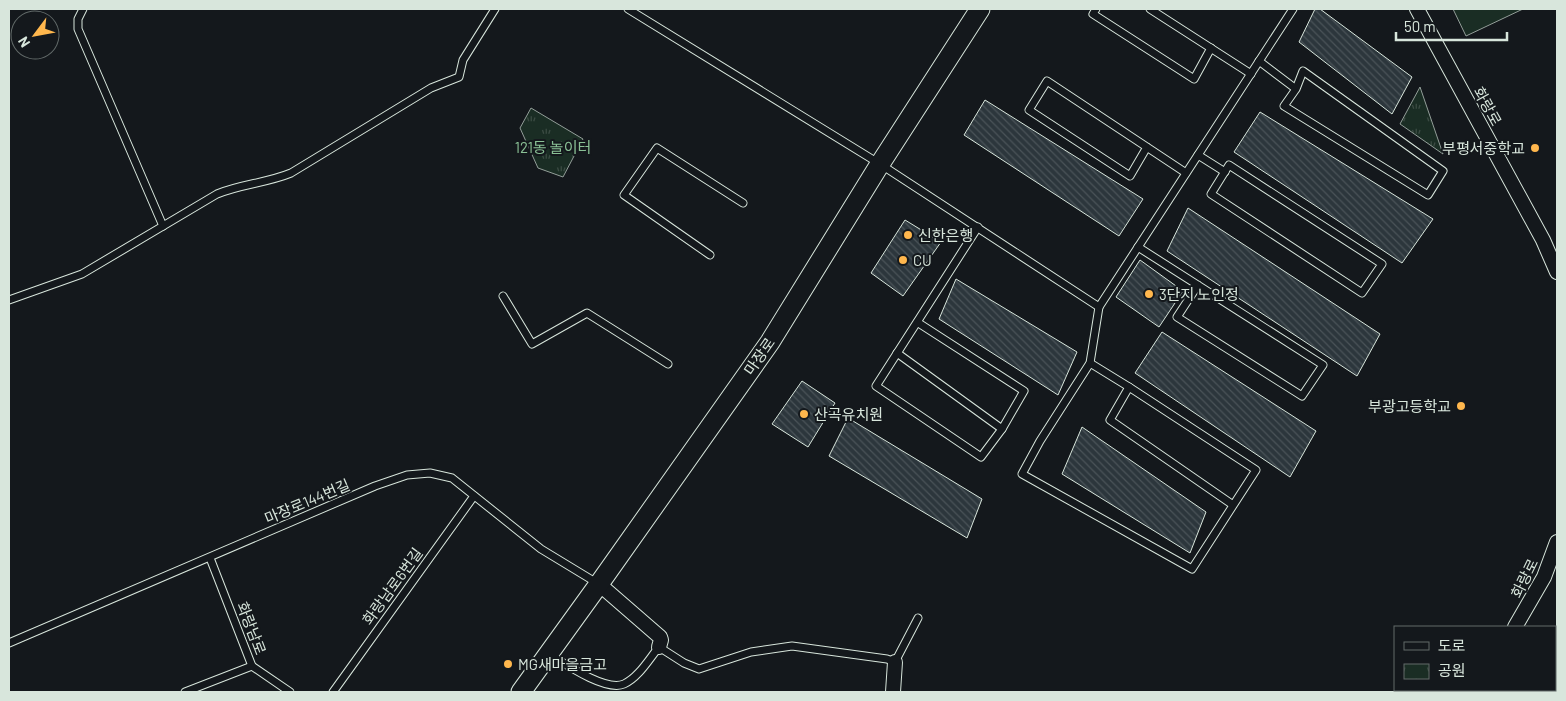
<svg xmlns="http://www.w3.org/2000/svg" width="1566" height="701" viewBox="0 0 1566 701" font-family="Barlow,'Noto Sans KR',sans-serif">
	<style>
		.park { fill: url(#park-tufts); stroke: #939e99 }
		.garden { fill: #1a2d24; stroke: #939e99 }
		.building { fill: url(#building-back-hatch); stroke: #d8e6dc }
		.lines { fill: none; stroke-linecap: round; stroke-linejoin: round }
		.service-casing { stroke: #d8e6dc; stroke-width: 9 }
		.minor-casing { stroke: #d8e6dc; stroke-width: 16 }
		.secondary-casing { stroke: #d8e6dc; stroke-width: 21 }
		.service { stroke: #14181c; stroke-width: 7 }
		.minor { stroke: #14181c; stroke-width: 14 }
		.secondary { stroke: #14181c; stroke-width: 19 }
		.poi-dot { fill: #ffb74d; stroke: #14181c; stroke-width: 2 }
		.labels { text-anchor: middle; dominant-baseline: central; stroke-width: 4; stroke-linejoin: round; paint-order: stroke }
		.street-label { font-size: 15px; fill: #d8e6dc; stroke: #14181c }
		.park-label { font-size: 15px; fill: #8ac095; stroke: #14181c }
		.poi-label { font-size: 15px; fill: #d8e6dc; stroke: #14181c; text-anchor: start }
	</style>
	<defs>
		<pattern id="park-tufts" width="24" height="20" patternUnits="userSpaceOnUse" patternTransform="scale(1.25)"><rect width="24" height="20" fill="#1a2d24"/><path d="M3 7l-1-3M5 7V3M7 7l1-3M15 17l-1-3M17 17v-4M19 17l1-3" fill="none" stroke="#3b4b43"/></pattern>
		<pattern id="building-back-hatch" width="6" height="6" patternUnits="userSpaceOnUse" patternTransform="scale(1.25)"><rect width="6" height="6" fill="#2c363c"/><path d="M-1 5l2 2M0 0l6 6M5-1l2 2" fill="none" stroke="#4a5358"/></pattern>
	</defs>
	<rect width="100%" height="100%" fill="#14181c"/>
	<g class="park">
		<path d="M1420,87l23,67 -43,-30z"/>
		<path d="M531,108l52,31 -20,38 -25,-9 -18,-40z"/>
	</g>
	<path class="garden" d="M1453,9h70l-57,27z"/>
	<g class="building">
		<path d="M1315,9h5l92,68 -20,37 -93,-72z"/>
		<path d="M985,100l158,99 -24,37 -155,-101z"/>
		<path d="M1260,112l173,107 -31,44 -168,-111z"/>
		<path d="M1188,208l192,126 -23,42 -190,-125z"/>
		<path d="M905,220l36,22 -38,54 -32,-23z"/>
		<path d="M1140,260l43,31 -24,36 -43,-30z"/>
		<path d="M956,279l121,73 -19,43 -119,-76z"/>
		<path d="M1162,332l154,99 -26,46 -155,-104z"/>
		<path d="M802,381l33,22 -27,44 -36,-23z"/>
		<path d="M848,418l134,81 -15,39 -138,-82z"/>
		<path d="M1082,427l124,85 -16,41 -128,-79z"/>
	</g>
	<g class="lines">
		<defs>
			<g id="service">
				<path d="M83,9l-5,10v10l85,197"/>
				<path d="M628,9l252,155 219,143 194,-298"/>
				<path d="M1096,9l-3,5 101,65 17,-31"/>
				<path d="M1150,9l101,65"/>
				<path d="M1259,61l37,28 -12,17 144,89 15,-24 -140,-100 -7,18"/>
				<path d="M1147,147l-17,29 -101,-66 18,-29 139,92"/>
				<path d="M1198,155l27,17"/>
				<path d="M1229,165l153,99 -20,29 -151,-99z"/>
				<path d="M1138,247l185,118 -21,31 -125,-79 21,-32"/>
				<path d="M710,255l-86,-60 33,-47 86,55"/>
				<path d="M503,296l29,48 55,-31 81,51"/>
				<path d="M9,300l73,-26 135,-80c24,-10 50,-11 74,-21l140,-85 28,-11 4,-17 32,-51"/>
				<path d="M1099,307l-9,56 -50,78 -18,33 170,95 64,-99 -127,-83 -19,33 123,85"/>
				<path d="M917,322l107,69 -22,38 -21,28 -105,-71 102,-159"/>
				<path d="M897,353l105,76"/>
				<path d="M1090,363l39,24"/>
				<path d="M210,558l42,108 38,26"/>
				<path d="M9,643l366,-157 32,-11 23,-2 22,5 89,71 56,34"/>
				<path d="M549,654c16,10 57,38 75,30 15,-7 25,-25 35,-37l25,16 15,6 52,-17 41,-6 95,13 8,3 23,-44"/>
				<path d="M185,692l67,-26"/>
				<path d="M333,692l141,-196"/>
			</g>
			<g id="minor">
				<path d="M1417,9l126,231 14,32"/>
				<path d="M599,584l61,53 1,3 -2,7"/>
				<path d="M1515,627l29,-50 13,-35"/>
				<path d="M1548,690l1,2"/>
				<path d="M893,692l2,-30"/>
				<path d="M1442,692l5,-2"/>
			</g>
			<path id="secondary" d="M521,692l78,-108 171,-242 110,-178 100,-155"/>
		</defs>
		<use href="#service" class="service-casing"/>
		<use href="#minor" class="minor-casing"/>
		<use href="#secondary" class="secondary-casing"/>
		<use href="#service" class="service"/>
		<use href="#minor" class="minor"/>
		<use href="#secondary" class="secondary"/>
	</g>
	<g class="poi-dot">
		<circle cx="1535" cy="148" r="5"/>
		<circle cx="908" cy="235" r="5"/>
		<circle cx="903" cy="260" r="5"/>
		<circle cx="1149" cy="294" r="5"/>
		<circle cx="1461" cy="406" r="5"/>
		<circle cx="804" cy="414" r="5"/>
		<circle cx="508" cy="664" r="5"/>
	</g>
	<g class="labels">
		<g class="street-label">
			<text transform="translate(1488 106) rotate(61)">화랑로</text>
			<text transform="translate(759 356) rotate(-55)">마장로</text>
			<text transform="translate(307 501) rotate(-23)">마장로144번길</text>
			<text transform="translate(1524 578) rotate(-64)">화랑로</text>
			<text transform="translate(392 586) rotate(-54)">화랑남로6번길</text>
			<text transform="translate(252 628) rotate(69)">화랑남로</text>
		</g>
		<g class="park-label">
			<text x="553" y="147">121동 놀이터</text>
		</g>
		<g class="poi-label">
			<text x="1525" y="148" text-anchor="end">부평서중학교</text>
			<text x="918" y="235">신한은행</text>
			<text x="913" y="260">CU</text>
			<text x="1159" y="294">3단지 노인정</text>
			<text x="1451" y="406" text-anchor="end">부광고등학교</text>
			<text x="814" y="414">산곡유치원</text>
			<text x="518" y="664">MG새마을금고</text>
		</g>
	</g>
	<rect width="1566" height="701" fill="none" stroke="#d8e6dc" stroke-width="20"/>
	<rect x="1394" y="626" width="162" height="65" fill="#14181c" stroke="#626a69"/>
	<rect x="1404" y="642" width="25" height="8" fill="#14181c" stroke="#626a69"/>
	<text x="1438" y="651" font-size="15" fill="#d8e6dc">도로</text>
	<rect x="1404" y="664" width="25" height="15" fill="url(#park-tufts)" stroke="#626a69"/>
	<text x="1438" y="676" font-size="15" fill="#d8e6dc">공원</text>
	<g transform="translate(35 35) rotate(238)"><circle r="24" fill="#14181c" stroke="#626a69"/>
	<path d="M0-4L9 19L0 12L-9 19Z" fill="#ffb74d"/>
	<text y="-8" font-size="14" font-weight="bold" text-anchor="middle" fill="#d8e6dc">N</text>
	</g>
	<path d="M1396 32v8h111v-8" fill="none" stroke="#d8e6dc" stroke-width="2.5"/>
	<text x="1404" y="32" font-size="15" fill="#d8e6dc" stroke="#14181c" stroke-width="4" paint-order="stroke">50 m</text>
</svg>
